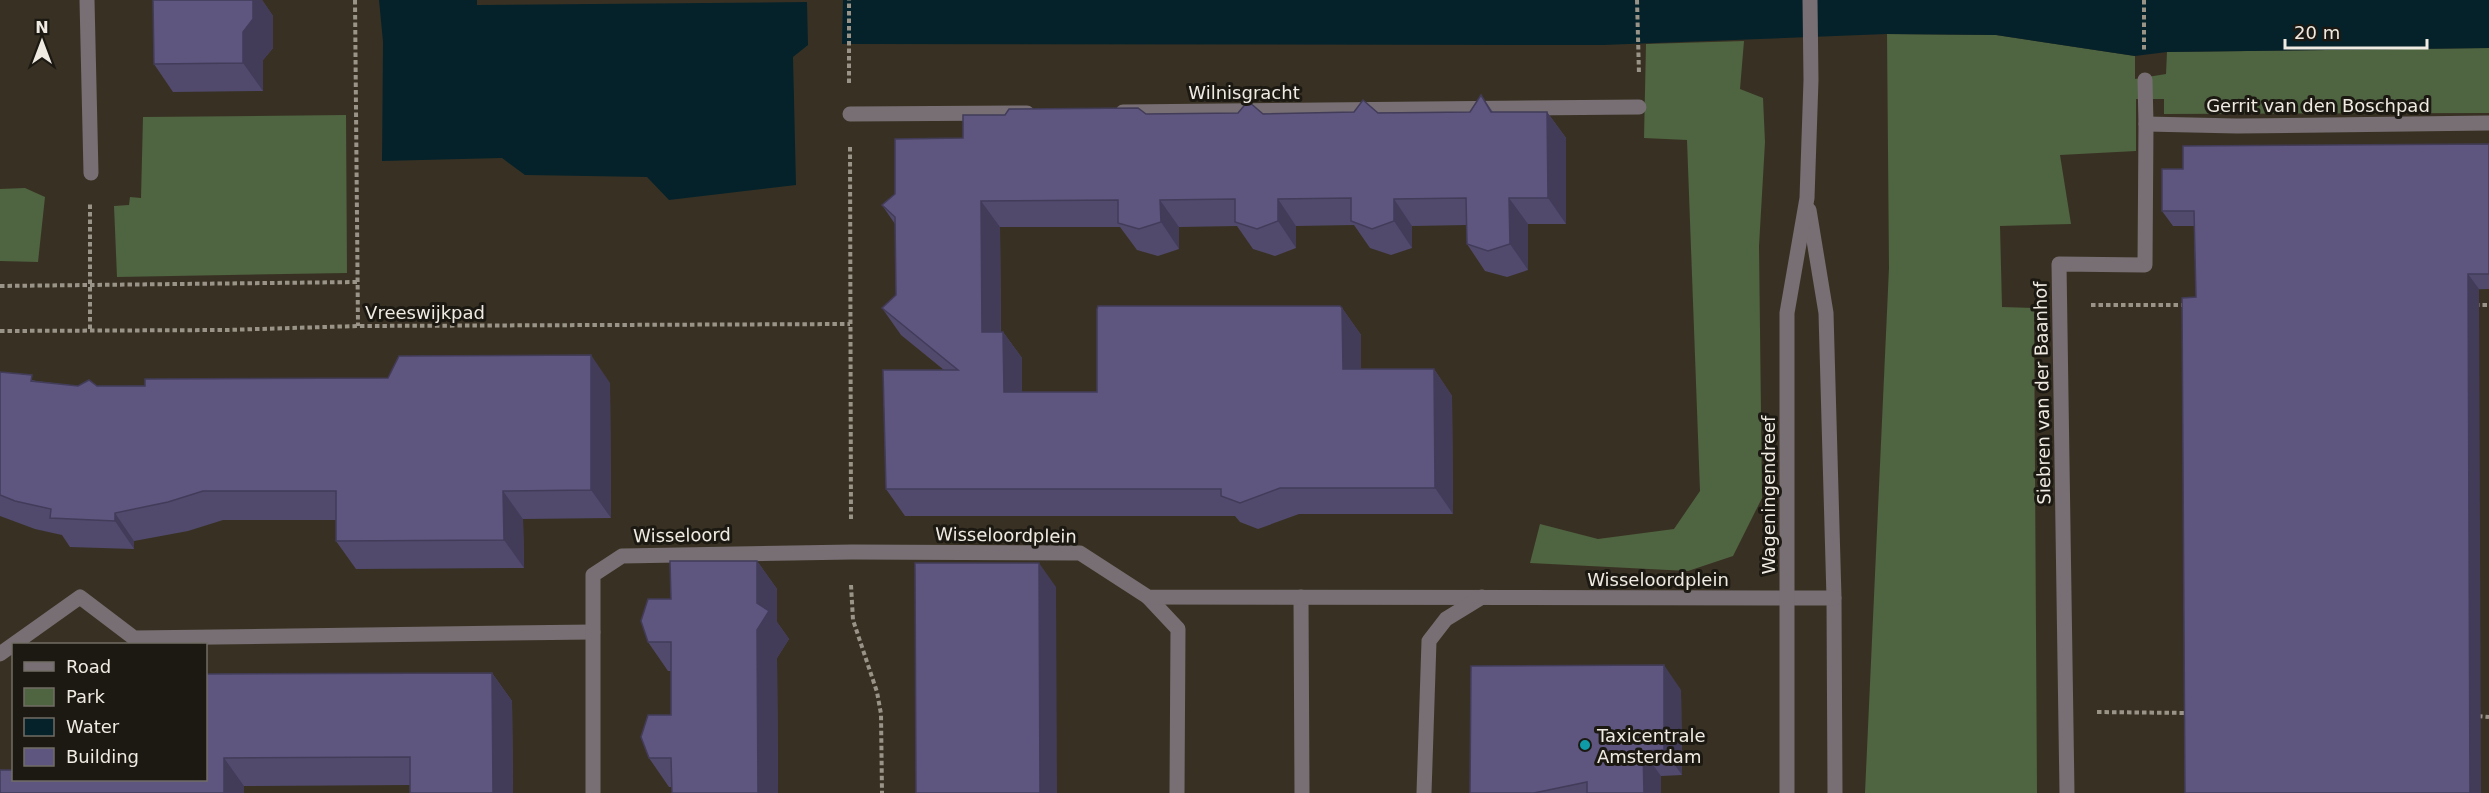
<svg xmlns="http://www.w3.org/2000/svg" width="2489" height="793" viewBox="0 0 2489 793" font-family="'DejaVu Sans',sans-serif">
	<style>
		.green { fill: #4f6441 }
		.water { fill: #05222b }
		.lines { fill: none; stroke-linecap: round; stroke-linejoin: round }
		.path { stroke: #999388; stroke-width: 4; stroke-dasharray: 4.5 3; stroke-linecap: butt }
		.minor { stroke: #776f73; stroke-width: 15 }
		.wall { fill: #514a6d }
		.shaded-wall { fill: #423c59 }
		.building { fill: #5e567f; stroke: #423c59; stroke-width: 1.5 }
		.culture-dot { fill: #0f9aa8; stroke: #1c1913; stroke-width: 2 }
		.labels { text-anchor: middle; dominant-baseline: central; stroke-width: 6; stroke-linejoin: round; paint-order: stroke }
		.street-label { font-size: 18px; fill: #f0ebe2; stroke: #1c1913 }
		.poi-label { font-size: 18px; fill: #f0ebe2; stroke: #1c1913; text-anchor: start }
	</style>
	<rect width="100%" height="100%" fill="#383123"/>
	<g class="green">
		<path d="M1887,34l109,1 139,21v23l31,-5 1,-22 322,-4v65l-325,1v-15h-28v52l-76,4 11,69 -71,2 2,81 32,1 3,485h-172l24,-525z"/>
		<path d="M1744,41l-4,48 23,9 2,44 -6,104 3,252 -29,58 -45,15 -158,-8 10,-39 58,15 76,-10 26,-38 -13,-351 -43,-2 2,-94z"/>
		<path d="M346,115l1,158 -230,4 -3,-71 15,-1 1,-8 11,1 2,-81z"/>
		<path d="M25,188l20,9 -7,65 -38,-1v-72z"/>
	</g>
	<g class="water">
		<path d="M379,0h98v5l330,-3 1,43 -15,12 3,128 -127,15 -22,-23 -122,-2 -23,-17 -120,3 1,-119z"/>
		<path d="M843,0h1646v48l-322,4 -32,4 -139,-21 -109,-1 -284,11 -761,-1z"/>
	</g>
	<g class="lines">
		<g class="path">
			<path d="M355,0l3,326"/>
			<path d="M1637,0l2,74"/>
			<path d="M2144,0v50"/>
			<path d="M849,83v-83"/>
			<path d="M850,147l1,374"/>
			<path d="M0,286l358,-4"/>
			<path d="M2091,305h94"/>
			<path d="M2475,305h14"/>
			<path d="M90,329v-125"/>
			<path d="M0,331l226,-1 132,-4 492,-2"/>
			<path d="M851,585l2,35 24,72 4,22 1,79"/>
			<path d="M2097,712l91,1"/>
			<path d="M2478,716l11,1"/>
		</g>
		<g class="minor">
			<path d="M87,0l4,173"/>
			<path d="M1123,112l516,-5"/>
			<path d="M850,114l177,-1"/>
			<path d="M2146,124l91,2 252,-3"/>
			<path d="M1809,210l17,103 8,285 1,195"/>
			<path d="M1148,597l30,32 -1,164"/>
			<path d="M1301,597l1,196"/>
			<path d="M0,654l80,-57 54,41 459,-6"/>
			<path d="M593,793v-218l29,-19 230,-4 228,1 68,44 686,1"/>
			<path d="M1424,793l5,-152 17,-22 36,-22"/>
			<path d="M1787,793v-480l20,-115 4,-118 -1,-80"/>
			<path d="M2067,793l-8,-529 86,1 1,-141 -1,-44"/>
		</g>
	</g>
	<g class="wall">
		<path d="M153,0h109l11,16v32l-10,12v31l-90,1 -19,-28z"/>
		<path d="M1481,95l12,17h54l19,26v86h-38v46l-21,7 -22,-6 -18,-27v-19l-55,1v22l-21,7 -21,-7 -16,-23 -58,1v22l-21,8 -22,-7 -16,-23 -58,1v22l-21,7 -21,-6 -17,-23h-120l1,105h2l19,26v34h75l245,-84 19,27v34h73l18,27 1,118h-154l-41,15 -18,-7 -5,-6h-330l-19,-27 58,-119 -43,-35 -19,-27 14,-13 -1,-71 -13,-19 81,-67 183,-24 324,-2z"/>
		<path d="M2489,144v145l-293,8 -2,-71h-21l-11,-15z"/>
		<path d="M0,372l36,9 42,5 532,-3 1,135 -88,1 1,49 -168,1 -20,-28v-21h-113l-35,11 -54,10v8l-64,-2 -8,-12 -27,-6 -35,-13z"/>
		<path d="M757,561l20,28v33l12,17 -12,19 1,135h-106v-6h-3l-20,-29 22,-43v-44h-3l-20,-29 23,-43z"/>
		<path d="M492,673l20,28 1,92h-103v-8l-166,1v7h-244l206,-13v-106z"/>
		<path d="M1681,690l1,85 -21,1v17h-191z"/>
	</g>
	<g class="shaded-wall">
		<path d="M253,0h9l11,16v32l-10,12v31l-20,-28v-31z"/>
		<path d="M1547,112l19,26v86l-18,-26z"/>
		<path d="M1509,198l19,26v46l-18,-26z"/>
		<path d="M1278,199l18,27v22l-18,-27z"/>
		<path d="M1394,199l18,27v22l-18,-27z"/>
		<path d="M1160,200l19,27v22l-18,-27z"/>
		<path d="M981,201l19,26 1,131 -19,-26z"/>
		<path d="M2468,274l11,15 2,504h-11z"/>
		<path d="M1342,308l19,27v61l-18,-27z"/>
		<path d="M1003,332l19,26v61l-18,-27z"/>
		<path d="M591,355l19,28 1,135 -20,-28z"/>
		<path d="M1434,369l18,27 1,118 -18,-26z"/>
		<path d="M503,491l20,28 1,49 -20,-28z"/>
		<path d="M115,513l19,28v8l-19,-28z"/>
		<path d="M757,561l20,28v33l12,17 -12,19 1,135h-20z"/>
		<path d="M1039,563l17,24 1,206h-17z"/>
		<path d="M1664,665l17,25 1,85 -18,-25z"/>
		<path d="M492,673l20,28 1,92h-20z"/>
		<path d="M1643,751l18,25v17h-17z"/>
		<path d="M224,758l20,28v7h-20z"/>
	</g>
	<g class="building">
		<path d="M153,0h100v19l-10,13v31l-89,1z"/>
		<path d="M1481,95l10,17h56l1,86h-39l1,46 -22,7 -21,-7 -1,-46 -72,1v22l-22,8 -21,-8v-23l-73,1v22l-21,8 -22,-7v-23l-75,1 1,22 -22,7 -21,-6v-23l-137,1 1,131h21l1,60h93v-83l1,-3h242l2,2 1,61h91l1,119h-155l-40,15 -19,-7v-7h-335l-3,-119h75l-76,-62 14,-13 -1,-78 -13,-12 13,-11v-55l68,-1v-23h42l4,-6 129,-1 8,6 92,-1 10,-12 15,13 91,-2 9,-12 15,13 92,-1z"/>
		<path d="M2489,144v130h-21l2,519h-285l-3,-495 14,-1 -2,-86h-32v-42h21v-23z"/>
		<path d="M591,355v135l-88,1 1,49 -168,1v-50h-133l-35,11 -53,11v8l-65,-3 1,-9 -36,-8 -15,-6v-123l32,3 -1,6 47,5 11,-6 8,6h48v-7l243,-1 11,-22z"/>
		<path d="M670,561h87v42l12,8 -12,19 1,163h-86l-1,-35h-22l-8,-21 7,-22h23v-73h-23l-7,-21 7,-22h23z"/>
		<path d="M915,563h124l1,230h-124z"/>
		<path d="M1664,665v85l-21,1 1,42h-57v-11l-53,11h-64l1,-127z"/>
		<path d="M492,673l1,120h-83v-36l-186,1v35h-224v-23h14v10h192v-106z"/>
	</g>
	<circle class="culture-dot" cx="1585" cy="745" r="6"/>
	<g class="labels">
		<g class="street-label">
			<text x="1244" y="92">Wilnisgracht</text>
			<text x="2318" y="105">Gerrit van den Boschpad</text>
			<text x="425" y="312">Vreeswijkpad</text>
			<text transform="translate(2042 393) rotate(-91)">Siebren van der Baanhof</text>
			<text transform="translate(1768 495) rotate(-90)">Wageningendreef</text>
			<text transform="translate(682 535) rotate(-1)">Wisseloord</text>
			<text transform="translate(1006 535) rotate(1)">Wisseloordplein</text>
			<text x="1658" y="579">Wisseloordplein</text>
		</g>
		<g class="poi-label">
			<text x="1597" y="735">Taxicentrale<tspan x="1597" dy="21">Amsterdam</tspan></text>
		</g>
	</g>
	<rect x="12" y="643" width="195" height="138" fill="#1c1913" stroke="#716d66" stroke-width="1.5"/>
	<rect x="24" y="662" width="30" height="9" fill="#776f73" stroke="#716d66" stroke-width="1.5"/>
	<text x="66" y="673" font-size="18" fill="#f0ebe2">Road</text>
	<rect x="24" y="688" width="30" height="18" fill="#4f6441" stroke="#716d66" stroke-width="1.5"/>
	<text x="66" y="703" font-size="18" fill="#f0ebe2">Park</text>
	<rect x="24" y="718" width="30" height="18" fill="#05222b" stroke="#716d66" stroke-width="1.5"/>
	<text x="66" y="733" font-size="18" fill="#f0ebe2">Water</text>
	<rect x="24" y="748" width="30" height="18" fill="#5e567f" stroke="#716d66" stroke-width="1.5"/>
	<text x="66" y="763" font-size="18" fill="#f0ebe2">Building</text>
	<g transform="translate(42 42)" stroke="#1c1913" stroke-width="4.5" paint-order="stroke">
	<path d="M0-4.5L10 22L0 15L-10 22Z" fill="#f0ebe2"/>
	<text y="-9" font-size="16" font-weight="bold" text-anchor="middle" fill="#f0ebe2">N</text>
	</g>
	<path d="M2285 39v9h142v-9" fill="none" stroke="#f0ebe2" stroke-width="3"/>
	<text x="2294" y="39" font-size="18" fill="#f0ebe2" stroke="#1c1913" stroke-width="4.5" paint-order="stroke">20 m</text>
</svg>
